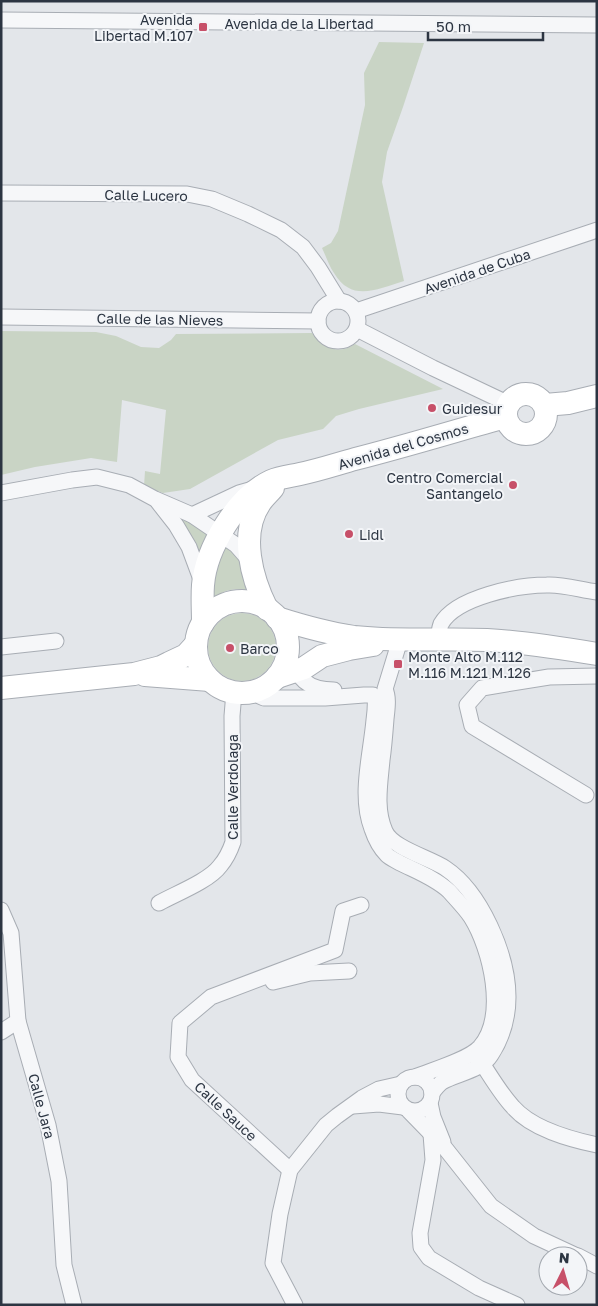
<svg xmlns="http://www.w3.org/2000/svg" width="598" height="1306" viewBox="0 0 598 1306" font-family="'Golos Text',sans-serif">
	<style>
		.green { fill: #c9d4c5 }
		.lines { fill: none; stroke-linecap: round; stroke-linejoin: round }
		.street-casing { stroke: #a8adb4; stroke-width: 17 }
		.secondary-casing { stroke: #a8adb4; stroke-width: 24 }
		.street { stroke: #f6f7f9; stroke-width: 15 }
		.secondary { stroke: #fff; stroke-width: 22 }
		.poi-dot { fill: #c75069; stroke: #f3f5f8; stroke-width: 2 }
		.labels { text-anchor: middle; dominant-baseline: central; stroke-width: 4; stroke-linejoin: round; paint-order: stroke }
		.poi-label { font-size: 14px; fill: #2c3542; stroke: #f3f5f8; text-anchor: start }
		.street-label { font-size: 14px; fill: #2c3542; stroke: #f3f5f8 }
	</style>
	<rect width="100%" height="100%" fill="#e3e6ea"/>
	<g class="green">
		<path d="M379,42l45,1 -21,64 -16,45 -5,30 22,99c-27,8 -52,22 -70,-8 -5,-7 -8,-17 -12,-25l9,-5 7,-12 27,-126 -1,-32z"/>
		<path d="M1,331l95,1 20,4 25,11 18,1 12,-8 5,-6 136,-1c13,14 25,23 43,11l88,45 -84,20 -23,7 -13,13 -45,11 -88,49 -27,4 -19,-7 1,-15 15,3 6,-64 -44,-10 -5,62 -26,-4 -56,9 -34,8z"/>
		<path d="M185,520l23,14 -8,25 -18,-38z"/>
		<path d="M222,545l12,7 4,6 12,33c-18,-4 -25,-1 -40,9z"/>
		<circle cx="242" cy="647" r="34"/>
	</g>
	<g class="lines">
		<defs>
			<g id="street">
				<path d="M1,20l596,5"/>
				<path d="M1,193l186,1 25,5 36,15 33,16 22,17 15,20 21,34"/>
				<circle cx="338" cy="321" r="20"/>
				<path d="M356,311l241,-81"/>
				<path d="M1,317l317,4"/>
				<path d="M357,329l76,39 76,36"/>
				<path d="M1,493l71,-13 25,-3 32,8 26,14 37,16 44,30 14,16"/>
				<path d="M158,502l18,23 13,22 13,35"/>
				<path d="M192,515l47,-22 14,-4"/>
				<path d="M438,639c1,-5 1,-10 3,-15 15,-27 77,-39 106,-39 15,-1 34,5 50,7"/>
				<path d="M400,640l-15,49c4,9 2,20 1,30 -1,13 -2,27 -4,41 -2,23 -7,49 3,71 7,17 45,27 60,37 36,24 63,87 63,129 0,20 -6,41 -17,58 -10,16 -33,18 -49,27 -4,3 -7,7 -10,11"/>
				<path d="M1,647l55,-6"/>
				<path d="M287,655c12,23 19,35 47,35"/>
				<path d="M250,692l14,6h61l39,-3h9l2,2c1,8 0,15 -1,23 -3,35 -15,75 -2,109 3,9 8,19 15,26 3,3 8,5 13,8 16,8 35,15 49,28 7,8 16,17 22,26 20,32 36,99 9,130 -12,13 -48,23 -65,30"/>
				<path d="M586,795l-114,-69 -5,-21 15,-17 67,-11 48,-1"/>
				<path d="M159,903c16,-9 50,-22 61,-37 6,-7 10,-15 13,-24l-1,-126 2,-24"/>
				<path d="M1,910l10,23 7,88 30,104 11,56 5,84 10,40"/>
				<path d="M273,982l37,-9 39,-2"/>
				<path d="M1,1032l17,-11"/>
				<path d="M477,1056c12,17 22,36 36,51 19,22 56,32 84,38"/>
				<circle cx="415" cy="1094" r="17"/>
				<path d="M430,1103l3,14 10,25"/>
				<path d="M353,1106l26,-2 24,3"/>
				<path d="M409,1111l36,37 46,58 43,30 43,20"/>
				<path d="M431,1134l2,26 -13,73 1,14 8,11 50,30 38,17"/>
				<path d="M290,1170l-98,-90 -14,-23 2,-34 31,-26 124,-47 8,-39 18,-6"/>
				<path d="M578,1256l19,10"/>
				<path d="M295,1305l-22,-42 7,-49 10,-44 36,-45 11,-9 25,-18 17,-9 22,-5"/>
			</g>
			<g id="secondary">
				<circle cx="526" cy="414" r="20"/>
				<path d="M545,405l23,-2 29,-7"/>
				<circle cx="242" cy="647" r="46"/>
				<path d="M267,609c-15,-30 -28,-75 -7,-106 4,-6 9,-10 13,-15"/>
				<path d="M277,618c25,8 50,15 77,19 44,5 89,1 133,3 37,2 74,8 110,14"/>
				<path d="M203,623c0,-13 -1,-26 0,-38 3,-37 34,-88 68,-104 9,-4 20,-5 29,-7 19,-4 37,-10 55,-15 51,-13 100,-28 150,-42"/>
				<path d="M145,675l65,5"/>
				<path d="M277,677l27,-9 18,-12 27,-7 24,-4"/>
				<path d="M1,688l133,-14 27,-7 8,-4 17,-8 10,-11"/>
			</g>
		</defs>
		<use href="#street" class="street-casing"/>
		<use href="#secondary" class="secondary-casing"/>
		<use href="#street" class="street"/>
		<use href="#secondary" class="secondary"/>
	</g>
	<g class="poi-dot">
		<rect x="198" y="22" width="10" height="10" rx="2.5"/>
		<circle cx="432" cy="408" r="5"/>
		<circle cx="513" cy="485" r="5"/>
		<circle cx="349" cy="534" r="5"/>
		<circle cx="230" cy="648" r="5"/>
		<rect x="393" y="659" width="10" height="10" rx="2.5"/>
	</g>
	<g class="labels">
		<g class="poi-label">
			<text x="193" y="19" text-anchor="end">Avenida<tspan x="193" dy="16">Libertad M.107</tspan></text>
			<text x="442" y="408">Guidesur</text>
			<text x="503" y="477" text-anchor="end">Centro Comercial<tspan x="503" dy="16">Santangelo</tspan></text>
			<text x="359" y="534">Lidl</text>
			<text x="240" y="648">Barco</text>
			<text x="408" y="656">Monte Alto M.112<tspan x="408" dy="16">M.116 M.121 M.126</tspan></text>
		</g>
		<g class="street-label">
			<text x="299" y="23">Avenida de la Libertad</text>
			<text transform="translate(146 195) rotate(1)">Calle Lucero</text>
			<text transform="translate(477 271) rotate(-19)">Avenida de Cuba</text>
			<text transform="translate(160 319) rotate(1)">Calle de las Nieves</text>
			<text transform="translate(403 446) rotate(-16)">Avenida del Cosmos</text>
			<text transform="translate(232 787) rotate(-90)">Calle Verdolaga</text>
			<text transform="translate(42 1106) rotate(75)">Calle Jara</text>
			<text transform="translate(226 1111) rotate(43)">Calle Sauce</text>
		</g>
	</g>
	<rect width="598" height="1306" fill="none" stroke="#2c3542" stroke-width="5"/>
	<g transform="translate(563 1271) rotate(5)"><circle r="24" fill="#f3f5f8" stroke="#a3a8af"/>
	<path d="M0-4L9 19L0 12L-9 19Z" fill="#c75069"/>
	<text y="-8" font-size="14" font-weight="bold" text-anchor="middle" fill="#2c3542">N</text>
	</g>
	<path d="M428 32v8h115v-8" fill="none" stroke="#2c3542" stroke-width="2.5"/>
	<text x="436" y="32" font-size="15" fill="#2c3542" stroke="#f3f5f8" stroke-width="4" paint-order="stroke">50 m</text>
</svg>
